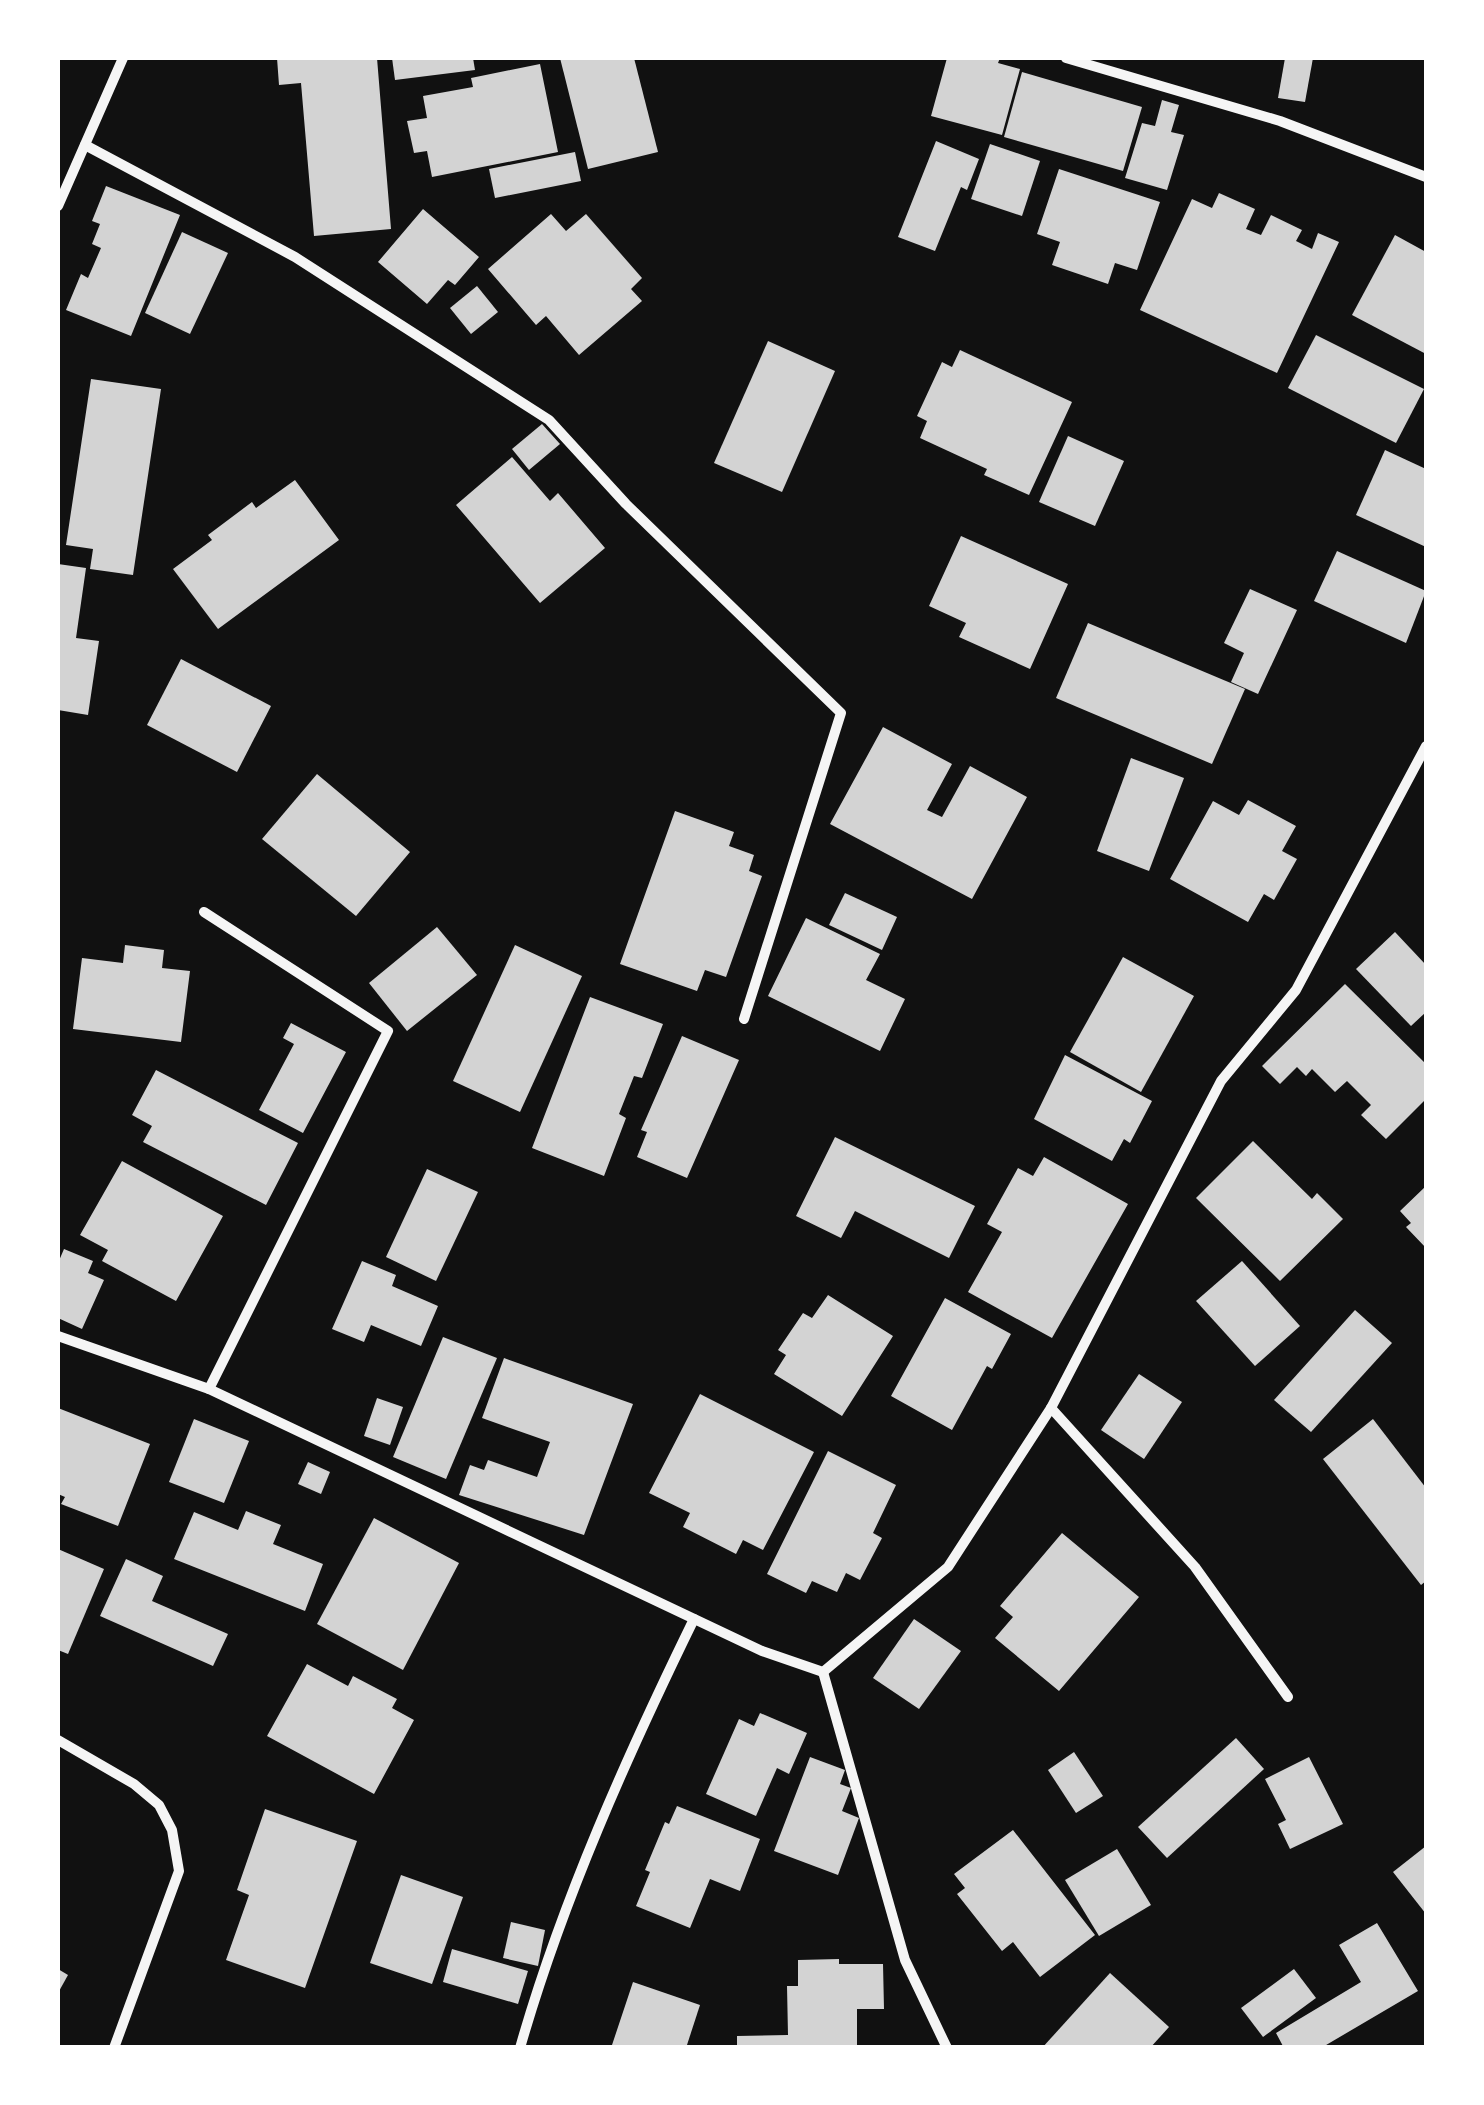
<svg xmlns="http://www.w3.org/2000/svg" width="1484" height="2105" viewBox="0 0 1484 2105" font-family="Inter,sans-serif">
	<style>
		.building { fill: #d3d3d3 }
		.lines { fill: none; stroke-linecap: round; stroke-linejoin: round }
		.minor { stroke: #f5f5f5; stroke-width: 10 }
	</style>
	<rect width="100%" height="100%" fill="#111"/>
	<g class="building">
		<path d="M277,58h100l14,171 -77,7 -13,-153 -22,2z"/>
		<path d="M392,58h81l2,12 -80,10z"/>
		<path d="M560,58h74l24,94 -70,17z"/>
		<path d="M947,58h53l-2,5 22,6 -18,66 -71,-19z"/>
		<path d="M1285,58h28l-8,44 -27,-4z"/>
		<path d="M540,64l18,88 -126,25 -5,-26 -13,2 -7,-32 20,-3 -4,-22 50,-9 -2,-9z"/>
		<path d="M1022,72l120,35 -19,64 -119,-34z"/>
		<path d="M1162,100l17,5 -8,27 13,3 -17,55 -42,-12 17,-55 13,3z"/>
		<path d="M936,141l43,18 -12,31 -6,-3 -26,64 -37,-14z"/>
		<path d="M990,144l50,17 -18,55 -51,-17z"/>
		<path d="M575,152l6,29 -86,17 -6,-29z"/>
		<path d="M1059,169l101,33 -23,68 -22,-7 -7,21 -56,-19 8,-23 -23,-8z"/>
		<path d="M106,186l74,29 -49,121 -65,-26 15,-36 7,4 13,-30 -9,-4 8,-20 -8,-3z"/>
		<path d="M1219,193l36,16 -9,20 15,6 10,-20 31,15 -6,11 16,8 6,-16 21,9 -62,131 -137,-63 52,-111 20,9z"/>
		<path d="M423,209l56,48 -24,28 -7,-5 -21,24 -49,-42z"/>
		<path d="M551,214l15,17 20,-17 56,64 -11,11 11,12 -63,54 -33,-39 -10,9 -48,-56z"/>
		<path d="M182,232l46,21 -38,81 -45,-21z"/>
		<path d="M1395,235l31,17v102l-74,-39z"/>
		<path d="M477,286l21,26 -27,22 -21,-26z"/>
		<path d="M1316,335l108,54 -28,54 -108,-55z"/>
		<path d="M768,341l67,30 -53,121 -68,-29z"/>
		<path d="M960,350l112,52 -43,93 -45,-20 3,-6 -67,-31 7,-17 -10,-5 25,-54 10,5z"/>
		<path d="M91,379l70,10 -28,186 -43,-6 3,-20 -27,-4z"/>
		<path d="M542,424l18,20 -31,26 -17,-21z"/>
		<path d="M1068,436l56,25 -29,65 -56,-24z"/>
		<path d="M1385,450l41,19v78l-70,-32z"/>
		<path d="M512,457l38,44 8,-8 47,55 -65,55 -84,-98z"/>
		<path d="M295,480l44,60 -121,89 -45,-60 39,-29 -4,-5 44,-33 4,6z"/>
		<path d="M961,536l107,48 -38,85 -71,-32 7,-14 -37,-17z"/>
		<path d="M1337,551l89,40 -20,52 -92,-42z"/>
		<path d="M58,564l28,4 -10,70 23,3 -11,74 -30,-5z"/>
		<path d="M1250,589l47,21 -39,84 -27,-12 13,-29 -20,-10z"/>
		<path d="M1088,623l157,66 -33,75 -156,-66z"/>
		<path d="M181,659l90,47 -34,66 -90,-47z"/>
		<path d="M883,727l69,37 -25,46 15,7 28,-51 57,31 -55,102 -142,-75z"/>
		<path d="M1131,758l53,20 -35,93 -52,-20z"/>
		<path d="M317,774l93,78 -54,64 -94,-77z"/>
		<path d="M1248,800l48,26 -14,25 15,8 -23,41 -10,-6 -16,28 -78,-43 43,-78 26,14z"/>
		<path d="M675,811l59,21 -5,14 25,9 -5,16 13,5 -36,101 -21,-7 -8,21 -77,-27z"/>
		<path d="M845,893l52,24 -15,33 -53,-25z"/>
		<path d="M806,918l74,36 -14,26 39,19 -25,52 -112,-55z"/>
		<path d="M437,927l40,48 -70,56 -38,-48z"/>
		<path d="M1395,932l31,33v47l-15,14 -55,-57z"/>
		<path d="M125,945l39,5 -2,18 28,3 -9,71 -108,-13 9,-71 41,5z"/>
		<path d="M515,945l67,31 -62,136 -67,-31z"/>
		<path d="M1123,957l71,39 -53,96 -71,-40z"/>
		<path d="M1345,984l81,80v35l-40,40 -25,-24 10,-10 -24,-24 -12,11 -23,-23 -6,7 -9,-9 -17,17 -18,-18z"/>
		<path d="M590,997l73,27 -21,54 -8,-2 -15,38 7,4 -22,58 -72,-28z"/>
		<path d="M291,1023l55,29 -43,81 -44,-23 35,-66 -11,-6z"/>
		<path d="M682,1036l57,24 -52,118 -50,-21 10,-25 -6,-2z"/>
		<path d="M1065,1055l87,46 -22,42 -6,-4 -12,22 -78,-42z"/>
		<path d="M156,1070l142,73 -32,62 -123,-63 9,-16 -20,-11z"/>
		<path d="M835,1137l140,69 -26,52 -94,-47 -14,27 -45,-22z"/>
		<path d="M1253,1141l59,58 5,-6 26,26 -63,62 -84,-83z"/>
		<path d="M1044,1157l84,47 -76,134 -84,-46 34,-60 -15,-8 31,-56 15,8z"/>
		<path d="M122,1161l101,55 -47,85 -74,-40 6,-11 -28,-15z"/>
		<path d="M427,1169l51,23 -42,89 -50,-24z"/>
		<path d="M1426,1186v62l-20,-21 5,-4 -11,-12z"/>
		<path d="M64,1249l29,12 -5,12 16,7 -22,49 -24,-11v-55z"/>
		<path d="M362,1261l34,14 -4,11 46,20 -17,40 -50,-21 -7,17 -32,-13z"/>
		<path d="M1242,1261l58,65 -45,40 -59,-65z"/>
		<path d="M828,1295l65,41 -51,80 -68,-42 12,-19 -8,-5 25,-37 9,5z"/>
		<path d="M945,1298l66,36 -19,35 -5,-3 -35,64 -61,-34z"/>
		<path d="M1355,1310l37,33 -81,89 -37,-32z"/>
		<path d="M443,1337l54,21 -51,121 -53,-22z"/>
		<path d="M504,1358l129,46 -49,131 -125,-40 11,-30 14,5 4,-10 49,17 13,-35 -68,-24z"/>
		<path d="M1139,1374l43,28 -38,57 -43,-29z"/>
		<path d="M700,1394l114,58 -51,98 -20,-10 -7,14 -53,-27 7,-14 -41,-20z"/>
		<path d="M377,1398l26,9 -13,38 -26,-9z"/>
		<path d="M58,1408l92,36 -32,82 -57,-22 4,-7 -7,-3z"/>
		<path d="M194,1419l55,22 -25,62 -55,-21z"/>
		<path d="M1373,1419l53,69v93l-5,4 -98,-126z"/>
		<path d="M828,1451l68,34 -23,48 9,5 -22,42 -14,-7 -9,19 -25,-11 -6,12 -39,-19z"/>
		<path d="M308,1462l22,10 -9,22 -23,-10z"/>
		<path d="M246,1511l35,14 -8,19 50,20 -18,47 -131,-52 20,-47 44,18z"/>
		<path d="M374,1518l85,45 -56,107 -86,-46z"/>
		<path d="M1062,1533l77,64 -80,94 -64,-53 18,-21 -13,-11z"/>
		<path d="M58,1549l46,20 -36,85 -10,-4z"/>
		<path d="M126,1559l37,17 -11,25 76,33 -15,32 -113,-50z"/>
		<path d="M914,1619l47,32 -42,58 -46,-31z"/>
		<path d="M307,1664l41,22 5,-10 44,23 -5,9 22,12 -40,74 -107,-58z"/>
		<path d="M760,1713l47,20 -18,41 -12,-6 -21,48 -50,-22 33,-75 15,7z"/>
		<path d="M1236,1738l28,31 -97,89 -29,-31z"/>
		<path d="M1074,1752l29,44 -27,17 -28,-43z"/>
		<path d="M810,1757l35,13 -5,14 11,4 -9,23 17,7 -21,57 -64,-24z"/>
		<path d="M1309,1757l34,67 -53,25 -12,-25 8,-4 -21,-41z"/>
		<path d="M677,1806l83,33 -20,52 -30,-12 -20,49 -54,-22 14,-34 -5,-2 20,-48 4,2z"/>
		<path d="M265,1809l92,32 -52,147 -79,-28 23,-65 -12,-5z"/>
		<path d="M1013,1830l82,105 -55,42 -27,-35 -11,9 -45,-57 8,-6 -11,-14z"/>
		<path d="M1426,1846v68l-33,-42z"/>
		<path d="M1117,1849l34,56 -52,31 -34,-56z"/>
		<path d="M401,1875l62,22 -31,87 -62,-21z"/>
		<path d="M511,1922l34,8 -7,36 -35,-8z"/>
		<path d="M1377,1923l41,68 -97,57h-37l-8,-15 85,-51 -22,-37z"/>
		<path d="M452,1949l76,22 -10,33 -75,-22z"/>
		<path d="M839,1959v5h44l1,45h-27v39h-120v-12l51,-1 -1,-49h11v-26z"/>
		<path d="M58,1969l10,6 -10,18z"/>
		<path d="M1294,1969l22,29 -53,39 -22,-29z"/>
		<path d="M1110,1973l59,54 -19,21h-108z"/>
		<path d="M633,1982l67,23 -14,43h-75z"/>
	</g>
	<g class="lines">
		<g class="minor">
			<path d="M1066,58l214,63 146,56"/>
			<path d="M85,145l210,112 254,163 77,84 215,209 -97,306"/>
			<path d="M58,206l65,-148"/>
			<path d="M204,912l184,119 -179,358"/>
			<path d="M58,1336l151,53 553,262 61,21 125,-105 103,-159 170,-327 75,-91 130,-244"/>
			<path d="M1051,1408l144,159 93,130"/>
			<path d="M823,1672l82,288 42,88"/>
			<path d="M58,1740l76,44 25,21 13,25 7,41 -65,177"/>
			<path d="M520,2048c42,-147 107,-292 174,-429"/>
		</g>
	</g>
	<rect width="1484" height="2105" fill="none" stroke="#ffffff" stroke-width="120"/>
</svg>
